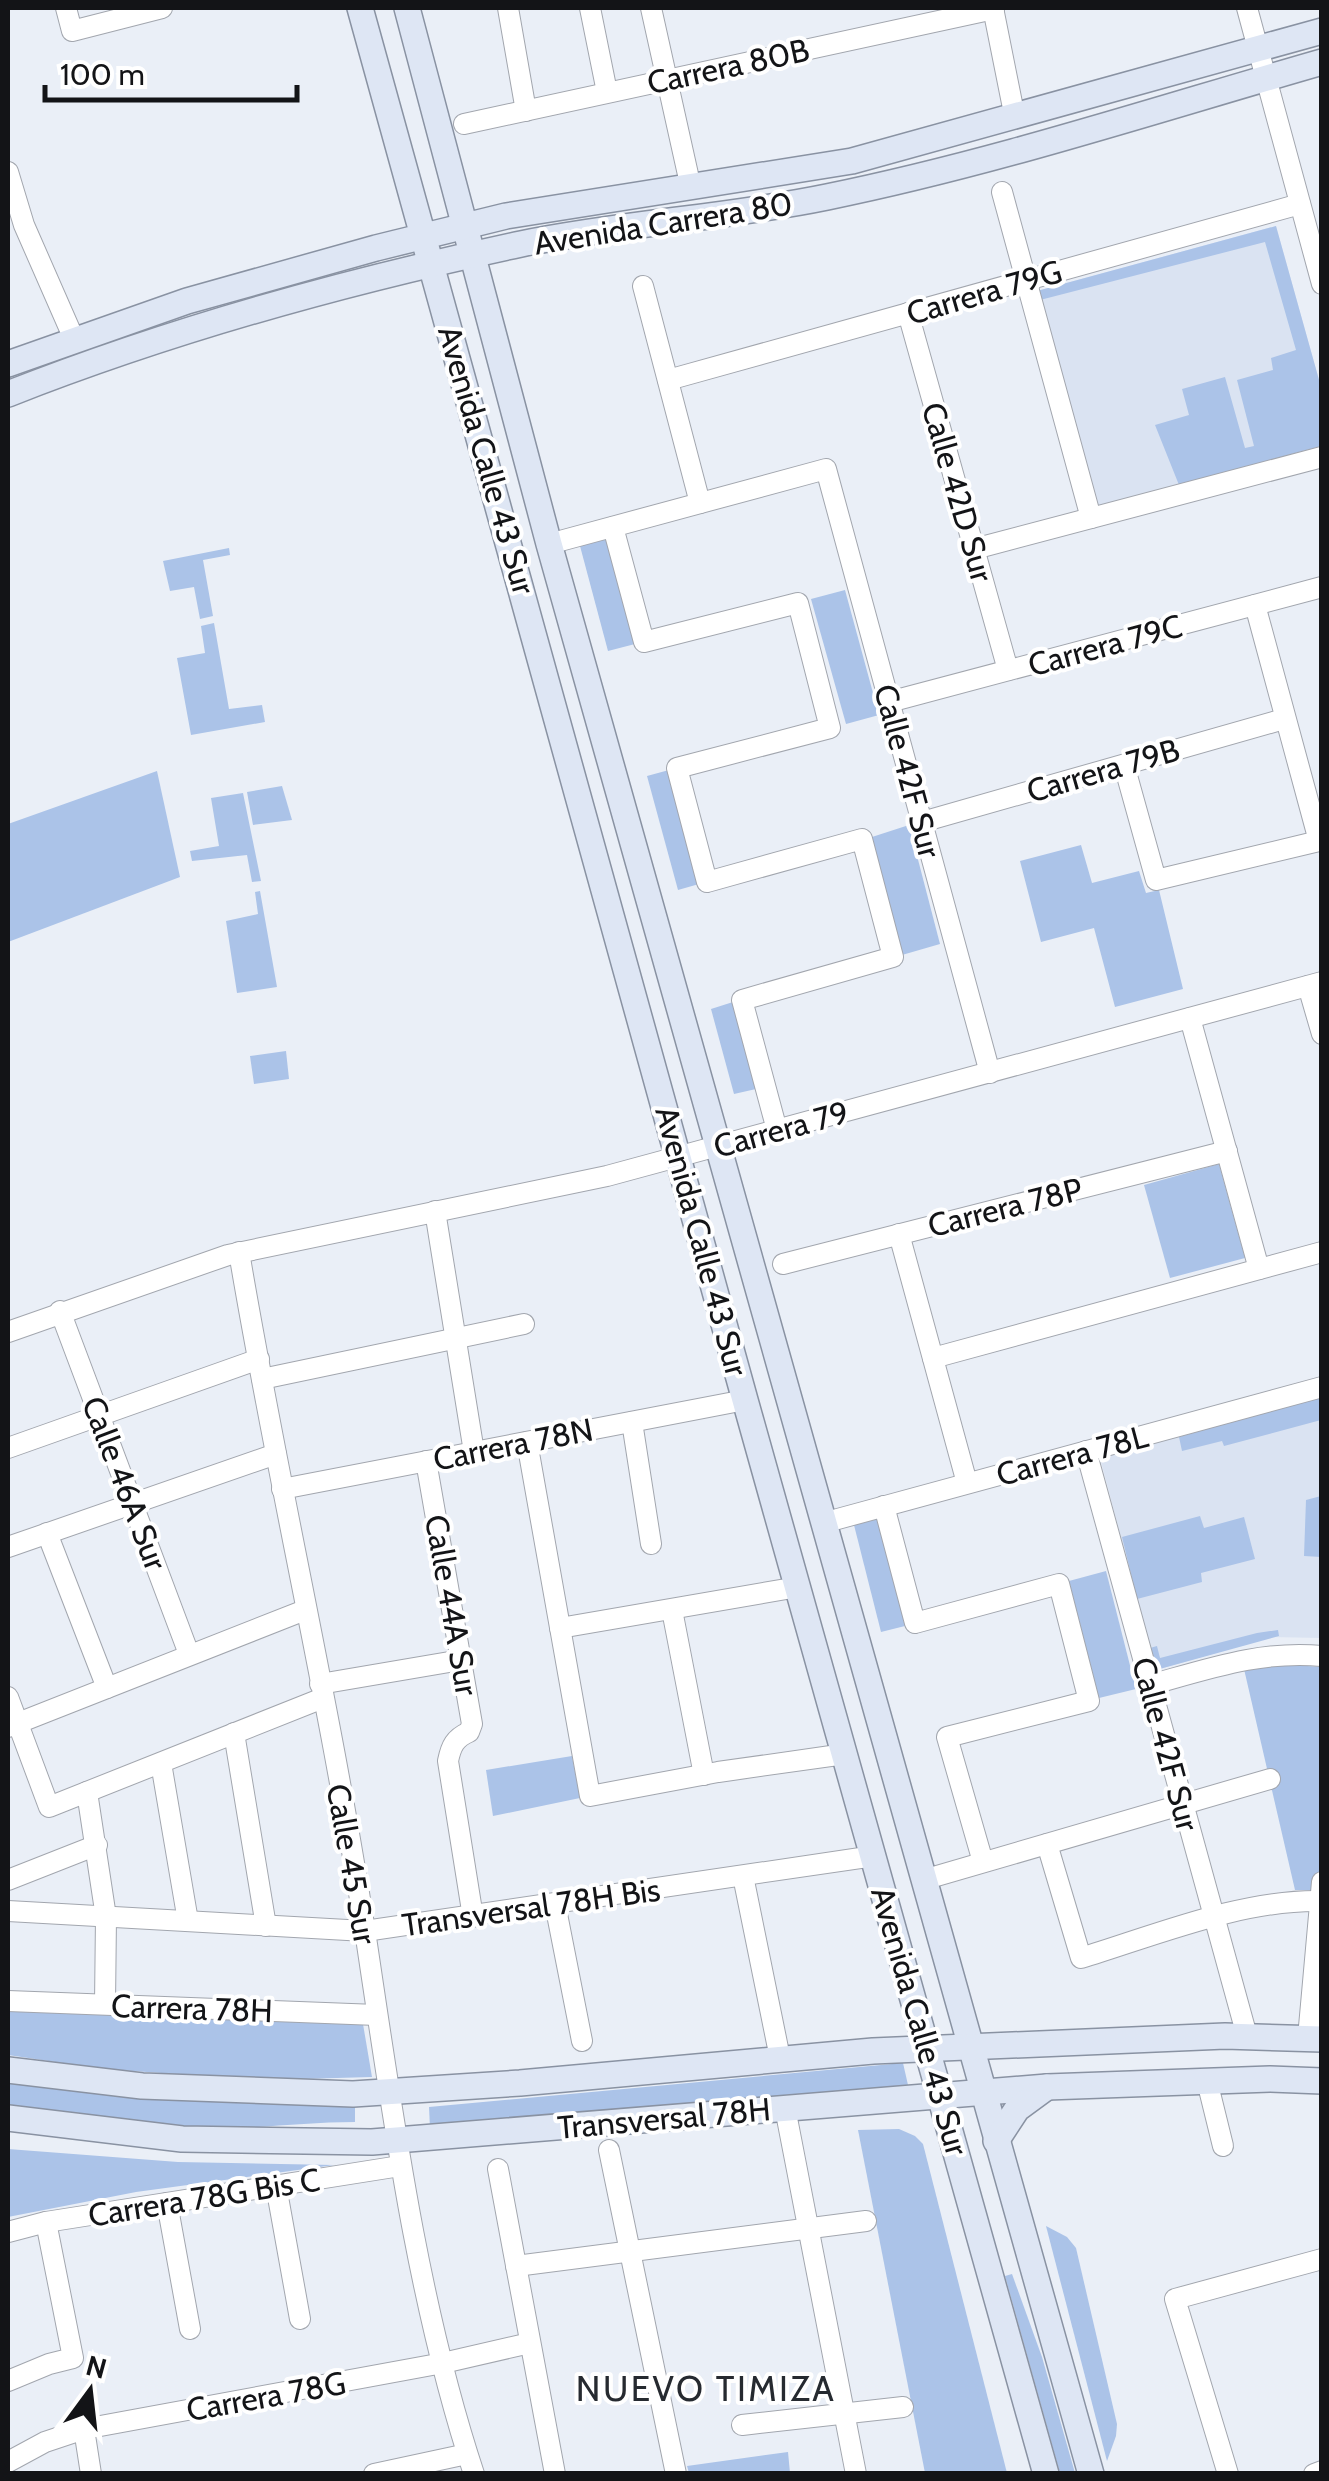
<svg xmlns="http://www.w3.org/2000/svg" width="1329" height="2481" viewBox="0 0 1329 2481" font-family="Cabin,sans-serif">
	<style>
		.built { fill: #dae3f2 }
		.green { fill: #abc3e8 }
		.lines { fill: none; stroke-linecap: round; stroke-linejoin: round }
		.minor-casing { stroke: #a2a6ae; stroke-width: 22 }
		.major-casing { stroke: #8992a2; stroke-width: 28 }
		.minor { stroke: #fff; stroke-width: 20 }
		.major { stroke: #dee6f4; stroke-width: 25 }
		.labels { text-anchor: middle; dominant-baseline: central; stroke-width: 8; stroke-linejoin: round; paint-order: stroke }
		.street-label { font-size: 32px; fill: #131417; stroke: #fff }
		.neighbourhood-label { font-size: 35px; letter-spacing: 2.5px; fill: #262a30; stroke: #fff }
	</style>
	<rect width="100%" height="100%" fill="#eaeff7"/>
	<g class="built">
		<path d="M1276,226l45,161v59l-225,61 -59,-216z"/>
		<path d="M1321,1396v242l-50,-1 -115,33 -56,-212z"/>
	</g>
	<g class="green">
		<path d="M1276,226l45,161v59l-142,39 -24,-60 34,-10 -7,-26 43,-12 20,71 9,-2 -17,-66 36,-10 -2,-12 25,-8 -31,-108 -225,58 -3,-9z"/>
		<path d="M607,539l28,105 -27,7 -28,-105z"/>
		<path d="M229,548l1,7 -27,5 10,56 -13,3 -6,-32 -24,4 -7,-30z"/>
		<path d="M845,590l34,125 -33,9 -35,-125z"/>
		<path d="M214,623l15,86 33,-4 3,17 -74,13 -14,-77 28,-5 -4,-27z"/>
		<path d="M669,770l30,114 -21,6 -31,-114z"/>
		<path d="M157,771l23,106 -172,65v-118z"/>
		<path d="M282,786l10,34 -39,5 -6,-33z"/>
		<path d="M243,793l18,88 -9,1 -5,-27 -55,6 -2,-10 29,-5 -8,-48z"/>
		<path d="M909,825l31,119 -38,11 -30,-118z"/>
		<path d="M1081,845l11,38 47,-12 7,22 13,-3 24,99 -68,18 -21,-79 -53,14 -21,-81z"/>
		<path d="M260,891l17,96 -40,6 -11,-72 32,-7 -3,-22z"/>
		<path d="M733,1002l23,87 -22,5 -23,-85z"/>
		<path d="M286,1051l3,28 -35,5 -4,-28z"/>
		<path d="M1219,1164l26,94 -75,20 -26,-93z"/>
		<path d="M1321,1396v24l-97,26 -2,-5 -40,10 -3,-14z"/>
		<path d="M1321,1496v61l-17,-1 2,-56z"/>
		<path d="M1200,1516l4,12 40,-11 11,42 -54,14 1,9 -65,17 -15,-62z"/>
		<path d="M878,1519l27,107 -24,6 -27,-107z"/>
		<path d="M1106,1571l30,118 -37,9 -30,-117z"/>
		<path d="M1278,1630l1,6 -123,34 -6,-22 7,-2 3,12 97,-25z"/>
		<path d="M1280,1664l41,3v223h-26l-51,-221z"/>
		<path d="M572,1756l8,42 -87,18 -7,-46z"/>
		<path d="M8,2009l355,15 9,53 -107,3 -162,-11 -95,-14z"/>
		<path d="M903,2063l5,22 -478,43 -1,-21z"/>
		<path d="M8,2080l120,16 227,9v17c-43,0 -81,5 -123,6 -74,4 -151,-12 -224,-21z"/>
		<path d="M899,2129l16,7 8,8 84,329h-82l-67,-343z"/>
		<path d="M8,2149l170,13 156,3 -198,27 -128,25z"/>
		<path d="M1046,2226l21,11 9,11 41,176 -1,12 -9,25z"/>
		<path d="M1012,2274l30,83 33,116h-15l-55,-197z"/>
		<path d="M788,2452l2,21h-101l-2,-7z"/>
	</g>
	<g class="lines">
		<defs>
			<g id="minor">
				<path d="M66,8l6,23 90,-23"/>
				<path d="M508,8l18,103"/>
				<path d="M590,8l17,84"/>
				<path d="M651,8l40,180"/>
				<path d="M993,8l22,110"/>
				<path d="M1247,8l75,276"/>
				<path d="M464,124l530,-115"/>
				<path d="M8,172l16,53 50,114"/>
				<path d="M1002,192l89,326"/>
				<path d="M643,286l57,217"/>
				<path d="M908,313l100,357"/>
				<path d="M668,380l632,-176"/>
				<path d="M613,527l31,115 154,-39 32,125 -153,40 30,114 155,-43 31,118 -151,43 35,130"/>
				<path d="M549,544l277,-75 164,604"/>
				<path d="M974,549l348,-92"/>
				<path d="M889,702l433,-115"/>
				<path d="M1124,765l32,115 163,-39 -64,-236"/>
				<path d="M922,822l362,-103"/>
				<path d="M1308,986l14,48"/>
				<path d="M1190,1018l69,251"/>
				<path d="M435,1211l39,241"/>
				<path d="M899,1234l68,249"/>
				<path d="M239,1252c38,227 91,451 126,679 27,179 52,371 109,543"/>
				<path d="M783,1264l444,-113"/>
				<path d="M60,1311l129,343"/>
				<path d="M8,1332l220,-77 379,-79 715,-194"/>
				<path d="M933,1358l389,-106"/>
				<path d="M262,1379l262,-55"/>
				<path d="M632,1422l19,122"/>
				<path d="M527,1442l63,354 128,-24 127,-18"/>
				<path d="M8,1448l251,-89"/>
				<path d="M1086,1451l161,585"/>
				<path d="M426,1461l46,263 -3,8c-14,6 -18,14 -21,29l25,156"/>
				<path d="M282,1489l463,-89"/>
				<path d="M884,1506l31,117 144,-39 30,117 -142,36 36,125"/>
				<path d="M823,1523l499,-136"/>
				<path d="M47,1533l60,155"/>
				<path d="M8,1547l268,-93"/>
				<path d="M672,1610l32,165"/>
				<path d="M560,1628l238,-41"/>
				<path d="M320,1684l141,-24"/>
				<path d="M1150,1685c58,-16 112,-35 172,-29"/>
				<path d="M8,1697l41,110 274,-109"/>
				<path d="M8,1727l297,-117"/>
				<path d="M234,1733l32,193"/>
				<path d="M161,1763l27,158"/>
				<path d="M87,1792l19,125 -1,87"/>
				<path d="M1047,1844l34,114c75,-23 162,-59 241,-57"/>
				<path d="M743,1876l37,182"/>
				<path d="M8,1880l89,-35"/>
				<path d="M923,1880l347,-101"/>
				<path d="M555,1904l27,137"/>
				<path d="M8,1911l357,20 509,-75"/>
				<path d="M8,2001l369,14"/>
				<path d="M1308,2038l14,-156"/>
				<path d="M1207,2081l16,65"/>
				<path d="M785,2108l71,366"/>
				<path d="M609,2150l67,324"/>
				<path d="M498,2169l57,305"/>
				<path d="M276,2186l24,133"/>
				<path d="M167,2203l23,126"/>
				<path d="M8,2232l38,-10 354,-56"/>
				<path d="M516,2266l350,-45"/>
				<path d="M8,2381l41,-17 24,-6 -27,-136"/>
				<path d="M742,2425l161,-18"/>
				<path d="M84,2429l7,45"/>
				<path d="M8,2462l37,-20 39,-13 359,-66 87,-20"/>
				<path d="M374,2474l93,-20"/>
				<path d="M1228,2474l-53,-175 147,-40"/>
				<path d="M1314,2474l8,-3"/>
			</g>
			<g id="major">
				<path d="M360,8l385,1392 301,1074"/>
				<path d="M407,8l142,536 542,1930"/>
				<path d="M8,364l179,-63 189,-53 130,-32 346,-55 470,-130"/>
				<path d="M8,394c165,-65 339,-113 513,-150 101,-21 205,-26 306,-47 167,-34 331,-88 495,-135"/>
				<path d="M8,2070l134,16 211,8 167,-11 353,-32 352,-15 97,3"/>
				<path d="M8,2118l174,21 190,3 675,-55 223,-8 52,2"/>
				<path d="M996,2141l21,-32 30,-22"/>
			</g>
		</defs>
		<use href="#minor" class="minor-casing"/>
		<use href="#major" class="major-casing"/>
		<use href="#minor" class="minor"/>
		<use href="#major" class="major"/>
	</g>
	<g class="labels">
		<g class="street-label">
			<text transform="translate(728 66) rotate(-12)">Carrera 80B</text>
			<text transform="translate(663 223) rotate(-9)">Avenida Carrera 80</text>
			<text transform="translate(984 292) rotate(-16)">Carrera 79G</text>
			<text transform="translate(487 460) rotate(74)">Avenida Calle 43 Sur</text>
			<text transform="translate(958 492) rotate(74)">Calle 42D Sur</text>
			<text transform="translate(1105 645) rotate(-15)">Carrera 79C</text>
			<text transform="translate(1103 770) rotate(-16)">Carrera 79B</text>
			<text transform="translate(908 771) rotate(75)">Calle 42F Sur</text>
			<text transform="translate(781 1129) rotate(-15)">Carrera 79</text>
			<text transform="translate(1005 1207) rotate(-14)">Carrera 78P</text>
			<text transform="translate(702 1241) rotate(75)">Avenida Calle 43 Sur</text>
			<text transform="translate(513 1444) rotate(-11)">Carrera 78N</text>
			<text transform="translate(1072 1455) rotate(-15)">Carrera 78L</text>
			<text transform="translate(125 1483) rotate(69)">Calle 46A Sur</text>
			<text transform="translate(452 1605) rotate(80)">Calle 44A Sur</text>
			<text transform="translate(1166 1744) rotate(75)">Calle 42F Sur</text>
			<text transform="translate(352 1864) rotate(80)">Calle 45 Sur</text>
			<text transform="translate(531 1907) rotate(-8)">Transversal 78H Bis</text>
			<text transform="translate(192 2008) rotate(2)">Carrera 78H</text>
			<text transform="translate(920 2021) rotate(74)">Avenida Calle 43 Sur</text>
			<text transform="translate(664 2118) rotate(-5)">Transversal 78H</text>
			<text transform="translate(204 2197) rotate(-9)">Carrera 78G Bis C</text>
			<text transform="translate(266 2396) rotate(-10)">Carrera 78G</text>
		</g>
		<g class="neighbourhood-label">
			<text x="706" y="2388">NUEVO TIMIZA</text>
		</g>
	</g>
	<rect width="1329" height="2481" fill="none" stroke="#131417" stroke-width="20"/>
	<g transform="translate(90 2391) rotate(15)" stroke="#ffffff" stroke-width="8" paint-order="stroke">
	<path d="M0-8L18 38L0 25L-18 38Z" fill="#131417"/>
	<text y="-15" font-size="28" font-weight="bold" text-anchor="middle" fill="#131417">N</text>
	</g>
	<path d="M45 85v15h252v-15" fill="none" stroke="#131417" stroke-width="5"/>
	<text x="60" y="85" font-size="30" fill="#131417" stroke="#ffffff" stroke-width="8" paint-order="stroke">100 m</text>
</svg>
